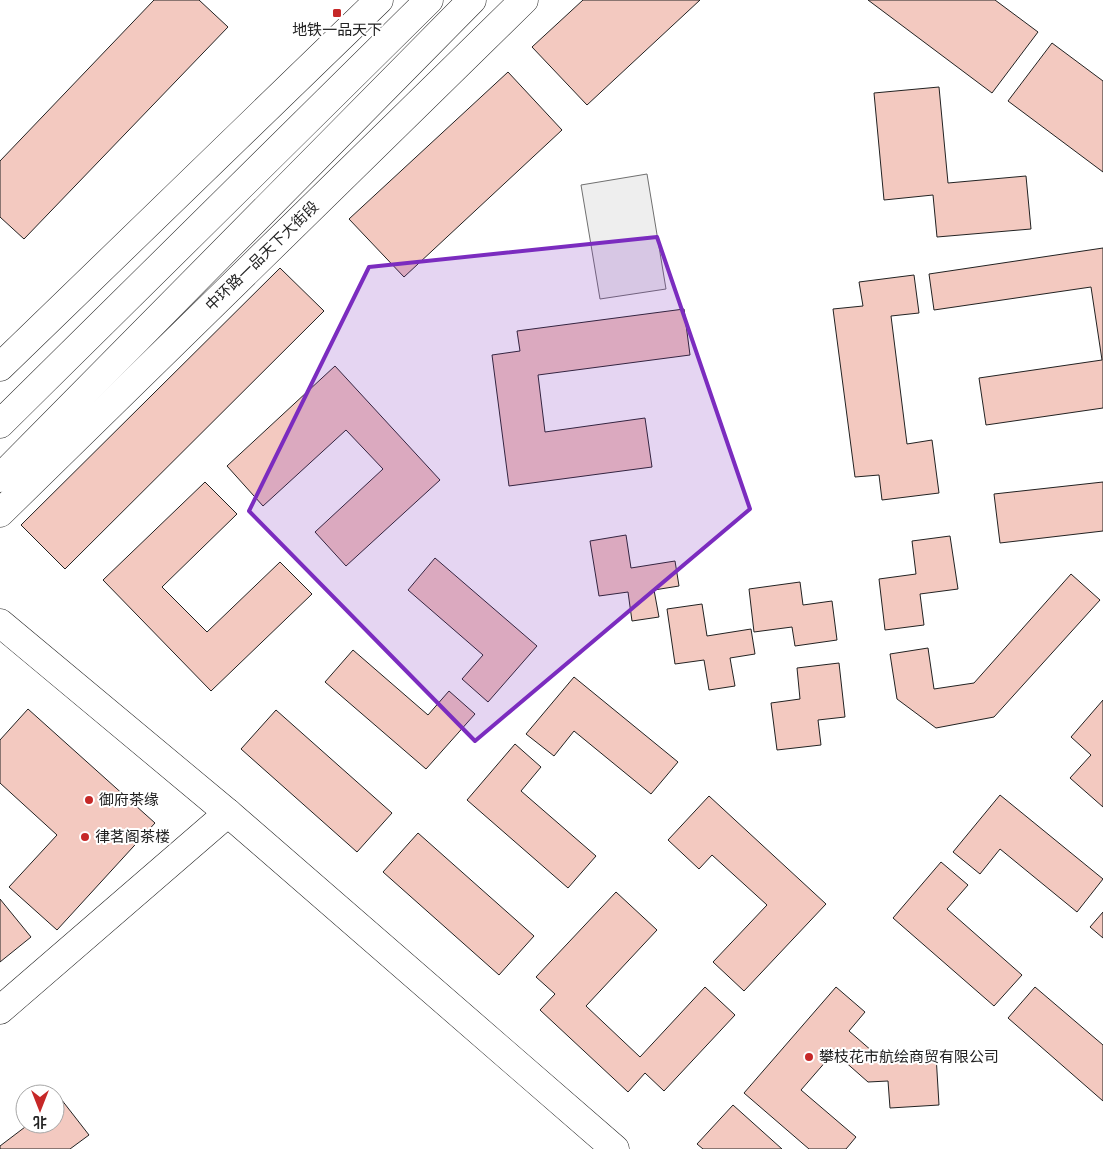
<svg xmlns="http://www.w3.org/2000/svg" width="1103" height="1149" viewBox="0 0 1103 1149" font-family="'DM Sans','Noto Sans SC',sans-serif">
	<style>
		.green { fill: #eee; stroke: #6f6f6f }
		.building { fill: #f3c9c0; stroke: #222 }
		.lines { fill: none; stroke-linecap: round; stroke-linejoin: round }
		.minor-casing { stroke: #222; stroke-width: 29 }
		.major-casing { stroke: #222; stroke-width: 29 }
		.minor { stroke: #fff; stroke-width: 28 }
		.major { stroke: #fff; stroke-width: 28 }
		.marked { fill: #7b2cbf; fill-opacity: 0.2; stroke: #7b2cbf; stroke-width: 4; stroke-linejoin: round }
		.poi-dot { fill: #c62828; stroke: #fff; stroke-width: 2 }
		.labels { text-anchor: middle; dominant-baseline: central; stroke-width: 4; stroke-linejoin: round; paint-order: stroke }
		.poi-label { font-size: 15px; fill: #222; stroke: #fff; text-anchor: start }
		.street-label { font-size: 15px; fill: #222; stroke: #fff }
	</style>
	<rect width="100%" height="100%" fill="#fff"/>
	<path class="green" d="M647,174l19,115 -66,10 -19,-114z"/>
	<g class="building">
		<path d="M154,0h45l29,27 -204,212 -24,-22v-56z"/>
		<path d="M583,0h117l-113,105 -55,-58z"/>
		<path d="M868,0h127l43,32 -46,61z"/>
		<path d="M1052,43l51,38v91l-95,-71z"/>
		<path d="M508,72l54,58 -158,147 -55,-58z"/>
		<path d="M939,87l9,96 78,-7 5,53 -94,8 -4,-42 -49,5 -10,-107z"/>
		<path d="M1103,248v160l-117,17 -7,-47 123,-18 -11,-73 -157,23 -5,-36z"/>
		<path d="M280,268l44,43 -259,258 -44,-44z"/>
		<path d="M914,275l5,38 -28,3 16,128 25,-4 7,53 -57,7 -3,-25 -24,2 -22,-168 30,-3 -4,-24z"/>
		<path d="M684,309l6,46 -152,20 7,57 100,-14 7,49 -143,19 -17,-131 28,-4 -3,-20z"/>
		<path d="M335,366l105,114 -94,86 -31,-34 68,-63 -37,-39 -83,76 -36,-40z"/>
		<path d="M205,482l32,32 -75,73 45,45 73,-70 32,32 -101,97 -108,-111z"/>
		<path d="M1103,482v49l-103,12 -6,-49z"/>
		<path d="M626,535l5,33 44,-7 4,25 -25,4 5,27 -27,4 -4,-29 -29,4 -9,-55z"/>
		<path d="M950,536l8,53 -38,5 4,31 -39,5 -6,-51 37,-5 -4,-33z"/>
		<path d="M435,558l102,88 -49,56 -26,-23 21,-24 -75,-65z"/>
		<path d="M1071,574l29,26 -106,117 -58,11 -39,-29 -7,-45 38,-6 6,41 40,-6z"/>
		<path d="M800,582l3,23 29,-4 5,39 -42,6 -3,-19 -38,5 -5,-43z"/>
		<path d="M702,604l5,32 44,-7 4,25 -25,4 5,28 -26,4 -5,-30 -29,4 -8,-55z"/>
		<path d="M353,650l75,65 21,-24 26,23 -49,55 -101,-87z"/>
		<path d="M839,663l6,54 -27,3 3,25 -44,5 -6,-47 29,-4 -3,-31z"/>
		<path d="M574,677l104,85 -27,32 -77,-63 -20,25 -28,-22z"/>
		<path d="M1103,700v107l-33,-29 21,-23 -20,-18z"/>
		<path d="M28,709l127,114 -98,107 -48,-43 48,-52 -57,-52v-43z"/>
		<path d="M276,710l116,103 -35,39 -116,-103z"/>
		<path d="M515,744l26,23 -20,24 75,65 -28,32 -101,-88z"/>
		<path d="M1000,795l103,84 -26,33 -77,-63 -20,25 -27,-22z"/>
		<path d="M709,796l117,108 -82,87 -31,-29 54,-57 -55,-50 -13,14 -31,-29z"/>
		<path d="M418,833l116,103 -35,39 -116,-103z"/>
		<path d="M941,862l27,23 -21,24 75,66 -28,31 -101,-88z"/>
		<path d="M616,892l41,38 -71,76 54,51 65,-70 30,28 -71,76 -19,-18 -17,19 -88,-82 15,-16 -19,-17z"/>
		<path d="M0,899l31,38 -31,25z"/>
		<path d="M1103,912v26l-13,-11z"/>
		<path d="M836,987l29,25 -16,19 31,27 56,-3 3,50 -49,3 -2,-27 -20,1 -34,-30 -33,38 55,47 -10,12h-37l-65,-56z"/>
		<path d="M1035,987l68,58v56l-95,-83z"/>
		<path d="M61,1099l28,36 -19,14h-70v-3l29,-22h26v-20z"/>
		<path d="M733,1105l49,44h-79l-6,-5z"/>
	</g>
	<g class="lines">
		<defs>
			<g id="minor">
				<path d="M0,623l228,190 387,336"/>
				<path d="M0,1010l228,-197"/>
			</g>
			<g id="major">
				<path d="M0,367l379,-367"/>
				<path d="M0,424l429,-424"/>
				<path d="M0,478l472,-478"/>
				<path d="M0,513l524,-513"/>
			</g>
		</defs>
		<use href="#minor" class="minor-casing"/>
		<use href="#major" class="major-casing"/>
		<use href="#minor" class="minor"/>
		<use href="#major" class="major"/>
	</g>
	<path class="marked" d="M657,237l93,272 -275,232 -226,-230 120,-244z"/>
	<g class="poi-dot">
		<rect x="332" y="8" width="10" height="10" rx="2.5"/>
		<circle cx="89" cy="800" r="5"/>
		<circle cx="85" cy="837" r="5"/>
		<circle cx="809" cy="1057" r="5"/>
	</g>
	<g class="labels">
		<g class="poi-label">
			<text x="337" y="30" text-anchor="middle">地铁一品天下</text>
			<text x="99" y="800">御府茶缘</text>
			<text x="95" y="837">律茗阁茶楼</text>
			<text x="819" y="1057">攀枝花市航绘商贸有限公司</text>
		</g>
		<g class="street-label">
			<text transform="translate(262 256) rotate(-44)">中环路一品天下大街段</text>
		</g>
	</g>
	<g transform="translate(40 1109) rotate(180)"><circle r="24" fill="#ffffff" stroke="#a7a7a7"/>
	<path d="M0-4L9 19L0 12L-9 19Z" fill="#c62828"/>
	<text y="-8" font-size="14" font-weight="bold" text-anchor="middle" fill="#222222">北</text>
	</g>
</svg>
